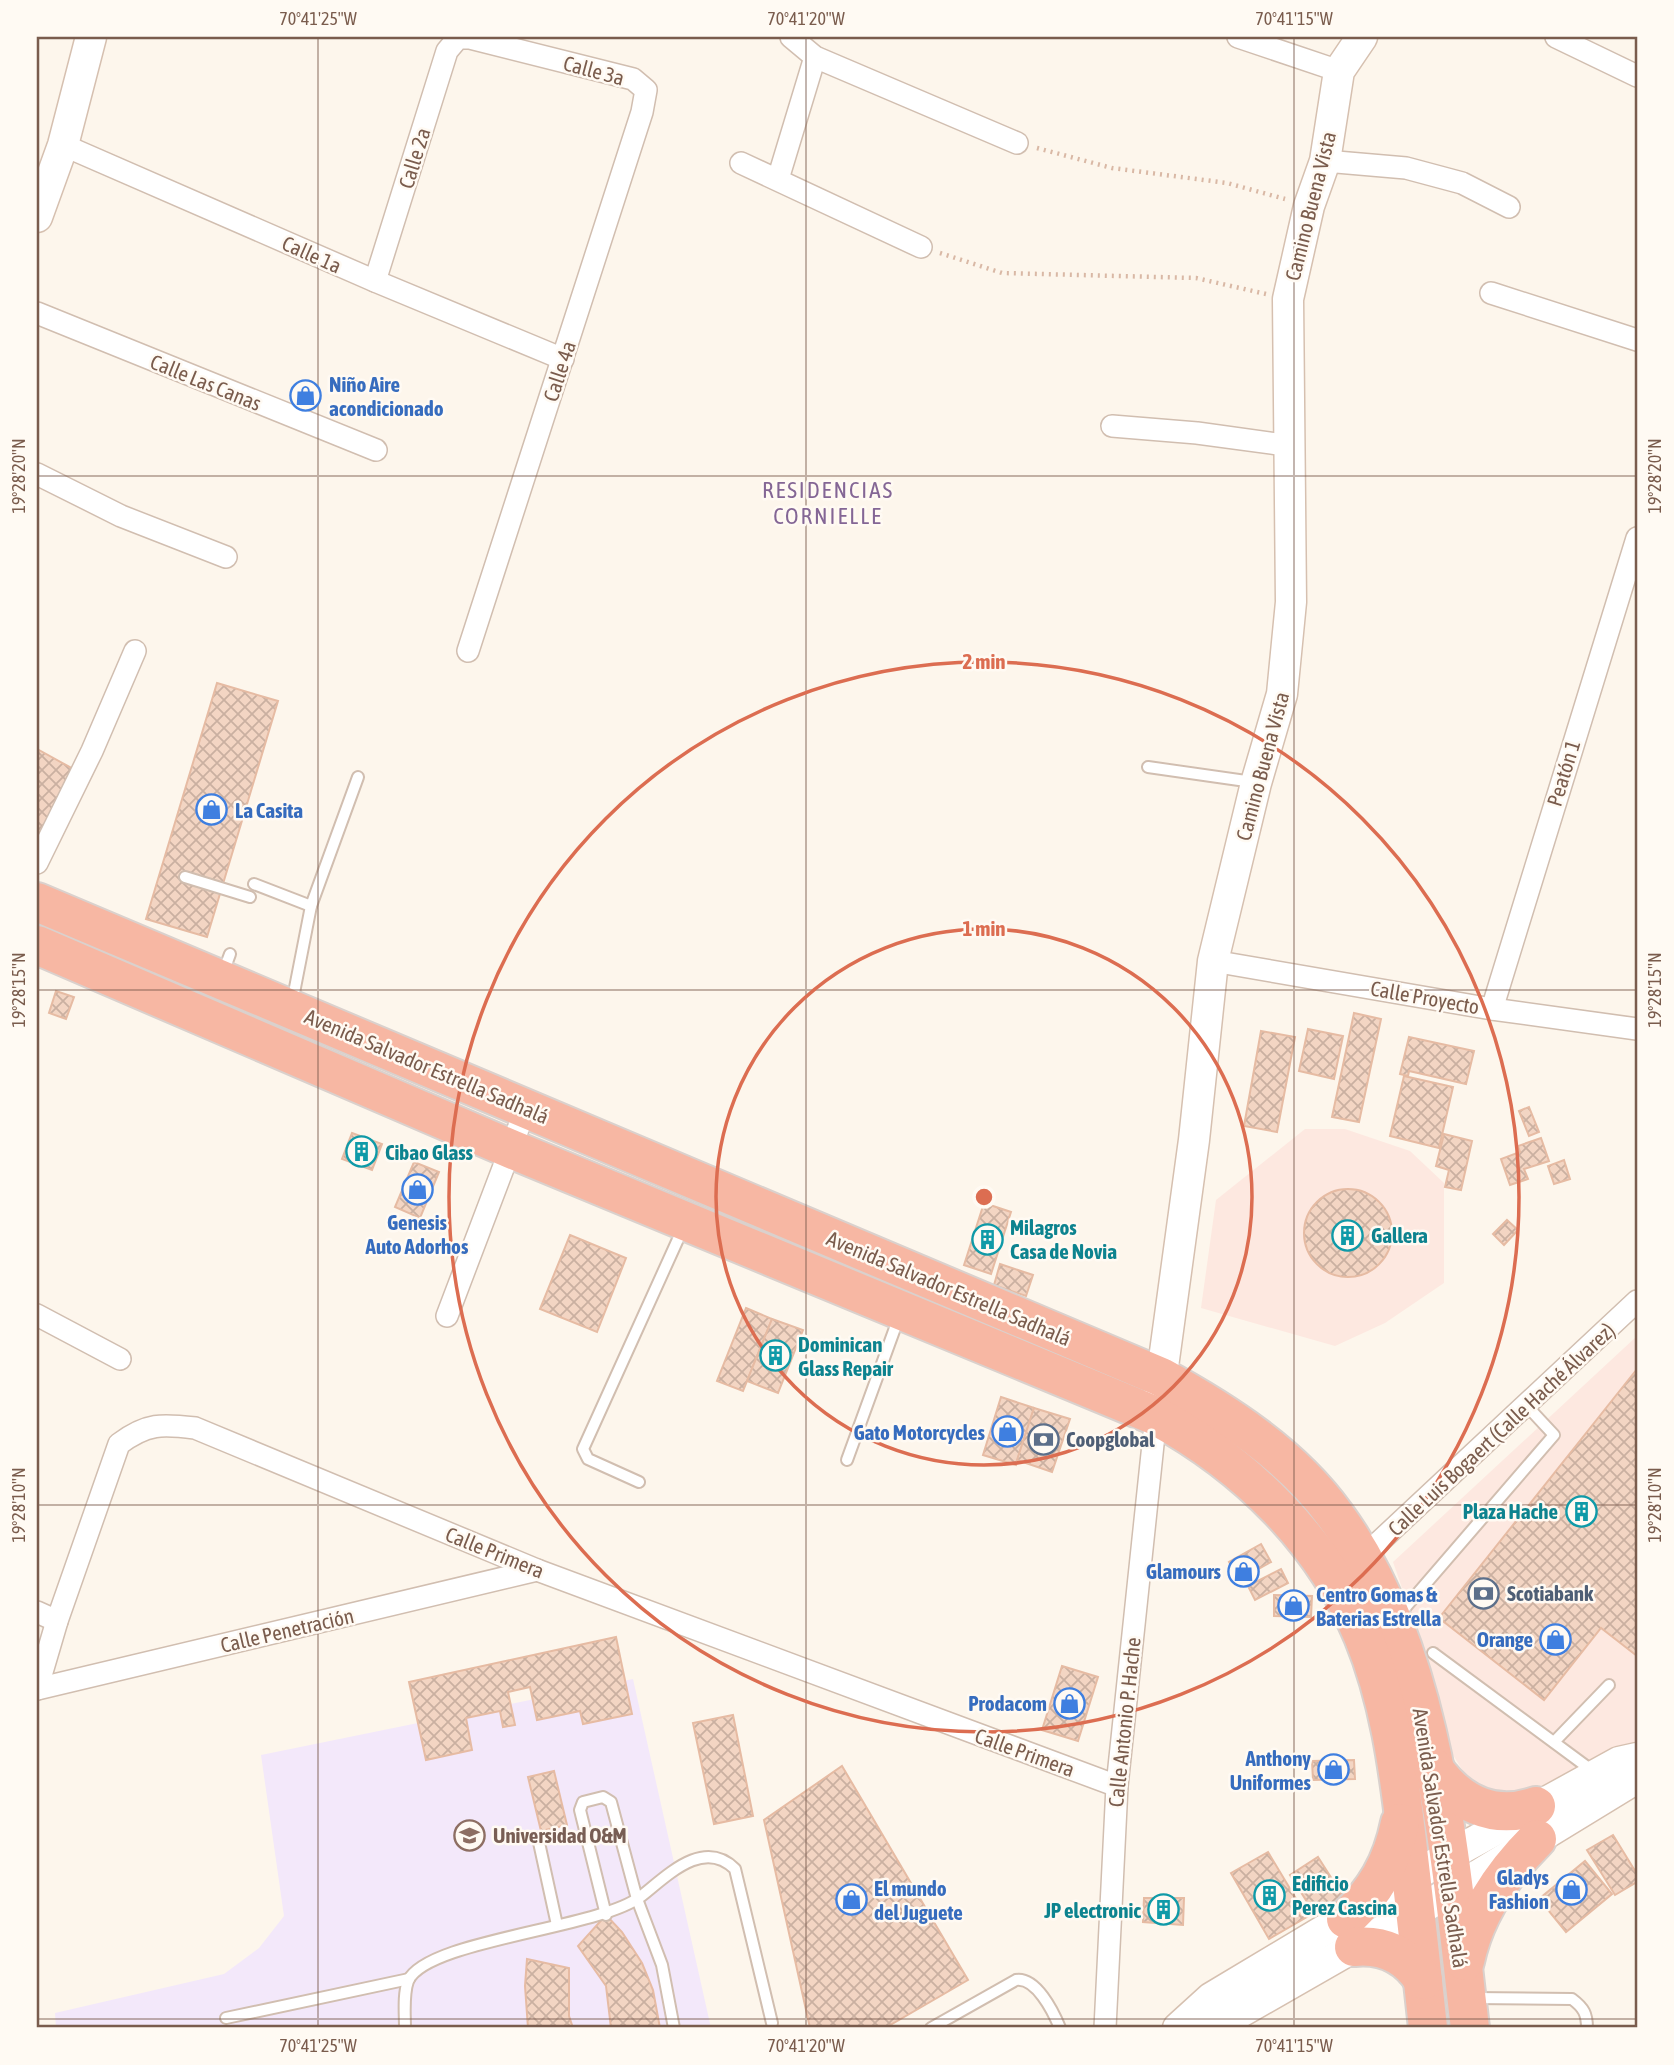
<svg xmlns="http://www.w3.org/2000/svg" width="1674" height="2065" viewBox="0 0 1674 2065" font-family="'Asap Condensed',sans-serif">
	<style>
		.commercial { fill: #fde8e0 }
		.education { fill: #f3e8fa }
		.building { fill: url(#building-cross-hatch); stroke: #e6bba3; stroke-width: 2 }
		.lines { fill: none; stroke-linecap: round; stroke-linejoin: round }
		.lane-casing { stroke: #d1beb0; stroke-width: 14 }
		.street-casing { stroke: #d1beb0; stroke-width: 24 }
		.secondary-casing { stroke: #d6c0b0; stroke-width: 33 }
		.highway-casing { stroke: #dad1cd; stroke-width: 42 }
		.path { stroke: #d9b8a5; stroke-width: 4.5; stroke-dasharray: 2 5; stroke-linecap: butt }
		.lane { stroke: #fff; stroke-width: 10 }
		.street { stroke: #fff; stroke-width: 21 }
		.secondary { stroke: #fff; stroke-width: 30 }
		.highway { stroke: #f7b7a3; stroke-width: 38 }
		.ticks { fill: none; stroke: #7a5c4d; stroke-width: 2; stroke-opacity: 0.45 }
		.ring { fill: none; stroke: #dc6d51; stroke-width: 3.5 }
		.labels { text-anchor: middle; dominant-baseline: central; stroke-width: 5; stroke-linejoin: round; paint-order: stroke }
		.street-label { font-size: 21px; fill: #7a5c4d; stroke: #fffaf3 }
		.shop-label { font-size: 21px; font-weight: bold; fill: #366cbe; stroke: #fffaf3; text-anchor: end }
		.culture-label { font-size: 21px; font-weight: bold; fill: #0d838f; stroke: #fffaf3; text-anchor: start }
		.service-label { font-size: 21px; font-weight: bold; fill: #4e5e75; stroke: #fffaf3; text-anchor: start }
		.education-label { font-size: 21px; font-weight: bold; fill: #785e54; stroke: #fffaf3; text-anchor: start }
		.neighbourhood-label { font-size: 23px; letter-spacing: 2px; fill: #846695; stroke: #fffaf3 }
		.centre { fill: #dc6d51; stroke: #fffaf3; stroke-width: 3.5 }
		.ring-label { font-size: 21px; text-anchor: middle; font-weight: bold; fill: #dc6d51; stroke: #fffaf3; stroke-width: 5; stroke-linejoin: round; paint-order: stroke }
		.neatline { fill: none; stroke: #7a5c4d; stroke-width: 2.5 }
		.ticks-label { font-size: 18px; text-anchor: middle; fill: #7a5c4d }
	</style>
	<defs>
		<pattern id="building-cross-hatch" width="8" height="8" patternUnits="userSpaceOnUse" patternTransform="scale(1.75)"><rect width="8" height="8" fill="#f3d5c3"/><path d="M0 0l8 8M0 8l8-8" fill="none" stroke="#cab0a1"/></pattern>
	</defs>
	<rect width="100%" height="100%" fill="#fdf6ec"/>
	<g class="commercial">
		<path d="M1305,1129h40l65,22 34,32v100l-59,40 -50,23 -134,-38 15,-108z"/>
		<path d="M1637,1336v407l-78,46 -77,12 -31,-49 -24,-92 -34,-98z"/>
	</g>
	<path class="education" d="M633,1679l78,349h-655l-1,-15 169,-39 35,-26 25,-32 -23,-161z"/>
	<g class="building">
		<path d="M217,683l61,18 -71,236 -61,-18z"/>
		<path d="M39,750l36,20 -38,68v-83z"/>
		<path d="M56,991l18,6 -8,22 -17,-6z"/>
		<path d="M1354,1013l27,6 -22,103 -27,-5z"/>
		<path d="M1308,1029l35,7 -9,43 -35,-8z"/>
		<path d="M1261,1031l34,6 -18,95 -33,-6z"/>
		<path d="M1409,1037l65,14 -8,33 -57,-13 -1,5 -8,-2z"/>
		<path d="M1404,1076l49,11 -14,61 -49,-12z"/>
		<path d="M1529,1107l10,25 -10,4 -10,-25z"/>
		<path d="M352,1133l30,11 -10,26 -30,-11z"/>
		<path d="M1444,1134l28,7 -11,49 -16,-3 4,-17 -13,-4z"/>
		<path d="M1541,1138l8,23 -25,8 4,10 -18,6 -9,-26 19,-7 -2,-6z"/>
		<path d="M1564,1160l6,19 -16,5 -6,-18z"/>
		<path d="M414,1162l25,10 -19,46 -25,-11z"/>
		<circle cx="1348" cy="1233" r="44"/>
		<path d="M984,1203l27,9 -20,62 -27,-9z"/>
		<path d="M1507,1220l11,10 -14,15 -11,-11z"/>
		<path d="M570,1235l56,23 -29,74 -57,-23z"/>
		<path d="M1000,1264l33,11 -7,21 -32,-11z"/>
		<path d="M746,1308l26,11 -29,72 -26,-10z"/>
		<path d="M772,1319l31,11 -25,63 -31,-12z"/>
		<path d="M1637,1369v287l-36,-28 -57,72 -105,-82z"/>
		<path d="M1001,1397l33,11 -18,57 -33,-10z"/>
		<path d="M1034,1408l36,11 -18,53 -35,-12z"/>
		<path d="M1261,1544l10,18 -32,18 -10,-18z"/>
		<path d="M1281,1569l7,14 -33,17 -7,-14z"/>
		<path d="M1274,1595l38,1 -1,21 -37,-1z"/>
		<path d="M616,1637l16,77 -49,10 -3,-13 -43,9 -7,-33 -22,5 7,33 -12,2 -3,-16 -34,7 6,32 -46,10 -17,-78z"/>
		<path d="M1062,1666l36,11 -20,64 -36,-11z"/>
		<path d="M733,1715l20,101 -39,8 -21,-101z"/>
		<path d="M1354,1760l1,19 -42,1 -1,-19z"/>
		<path d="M842,1766l126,214 -83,48h-75l-46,-208z"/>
		<path d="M554,1771l13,54 -26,6 -13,-54z"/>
		<path d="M1613,1835l24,39v8l-22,13 -28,-45z"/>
		<path d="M1268,1852l39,65 -38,22 -38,-66z"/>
		<path d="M1318,1857l28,44 -28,18 -28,-44z"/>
		<path d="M1585,1861l27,33 -46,38 -27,-33z"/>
		<path d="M1144,1898h40l-1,27 -40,-3z"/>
		<path d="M606,1915l16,17 20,31 11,27 7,38h-49l-5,-42 -28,-40z"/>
		<path d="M527,1959l42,9v48l4,12h-45l-3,-42z"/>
	</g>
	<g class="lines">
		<defs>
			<g id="lane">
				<path d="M1148,767l105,15"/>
				<path d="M185,877l65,20"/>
				<path d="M254,884l57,22"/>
				<path d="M223,973l7,-19"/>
				<path d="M292,1003l19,-97 47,-129"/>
				<path d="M847,1460l52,-143"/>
				<path d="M639,1482l-51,-23 -5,-10 101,-223"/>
				<path d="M1398,1616l156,-181 -28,-30"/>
				<path d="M1433,1653l161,119"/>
				<path d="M1554,1742l55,-57"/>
				<path d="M538,1838l19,87"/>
				<path d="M606,1915l-26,-105 3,-8 20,-5 8,5 26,97 25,66 12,63"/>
				<path d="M1473,1998l99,1c12,9 15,15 15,29"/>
				<path d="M226,2018l183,-39"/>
				<path d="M405,2028c0,-15 -2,-33 3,-47 18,-41 189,-52 232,-84 26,-20 63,-60 95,-28l37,154"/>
				<path d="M931,2028l85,-48c20,-3 37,31 44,48"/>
			</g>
			<g id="street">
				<path d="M791,37l24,20 202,86"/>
				<path d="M1238,37l101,34"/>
				<path d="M1556,37l81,39"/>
				<path d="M63,145l312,136 188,78"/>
				<path d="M1325,161l81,7 56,15 47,24"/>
				<path d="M741,163l180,84"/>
				<path d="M778,179l37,-122"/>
				<path d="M375,281l72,-230 11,-13h12l163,41 13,11 -4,22 -174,539"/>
				<path d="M1491,293l146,47"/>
				<path d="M37,313l339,137"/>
				<path d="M1112,426l85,7 95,13"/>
				<path d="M37,474l84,42 105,41"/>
				<path d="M37,863l55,-112 43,-100"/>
				<path d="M1213,961l279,48 145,20"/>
				<path d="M1492,1009l145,-471"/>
				<path d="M37,1315l83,44"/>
				<path d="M447,1316l79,-208"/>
				<path d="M1364,1556l273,-255"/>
				<path d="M37,1612l20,9"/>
				<path d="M37,1689l20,-68 62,-177c28,-21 43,-20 76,-16l342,142 580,216"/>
				<path d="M37,1689l500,-119"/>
				<path d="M1105,2028l12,-242 39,-370"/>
			</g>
			<g id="secondary">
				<path d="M37,217l26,-72 28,-108"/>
				<path d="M1159,1396l35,-256 19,-179 43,-178 26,-89 9,-92 -3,-303 21,-93 16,-45 14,-90 23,-34"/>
				<path d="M1185,2024l40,-3 227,-130 180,-110 5,-6"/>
				<path d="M1178,2028l33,-30 237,-142 171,-94 18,-4"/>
			</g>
			<g id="highway">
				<path d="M37,902l1124,475c64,35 131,78 174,138 102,138 115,347 135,513"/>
				<path d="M37,945l474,204 645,267c90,49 167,124 207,220 26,63 35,130 43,197 8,65 15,130 22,195"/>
				<path d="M1433,1767c25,36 60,54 103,39"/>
				<path d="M1346,1919c29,-27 46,-56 54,-96"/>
				<path d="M1354,1947c29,-3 53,8 69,33"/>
				<path d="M1465,1961c10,-48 37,-87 72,-122"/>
			</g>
		</defs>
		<use href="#lane" class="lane-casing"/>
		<use href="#street" class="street-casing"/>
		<use href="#secondary" class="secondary-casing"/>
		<use href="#highway" class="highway-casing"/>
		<g class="path">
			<path d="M1037,148l75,20 115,15 58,16"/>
			<path d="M940,253l62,20 194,5 70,16"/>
		</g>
		<use href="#lane" class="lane"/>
		<use href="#street" class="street"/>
		<use href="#secondary" class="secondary"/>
		<use href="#highway" class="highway"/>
	</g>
	<path class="ticks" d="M318,37v1991M806,37v1991M1294,37v1991M37,476h1600M37,990h1600M37,1505h1600M37,2019h1600"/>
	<g class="ring">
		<circle cx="984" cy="1197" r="268"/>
		<circle cx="984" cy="1197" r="535"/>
	</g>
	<defs>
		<symbol id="shop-ring" viewBox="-11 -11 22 22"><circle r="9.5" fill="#fffaf3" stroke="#3f7fe0" stroke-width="1.5"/><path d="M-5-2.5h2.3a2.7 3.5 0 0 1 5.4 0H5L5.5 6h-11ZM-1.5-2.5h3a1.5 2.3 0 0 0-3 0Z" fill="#3f7fe0"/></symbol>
		<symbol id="building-ring" viewBox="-11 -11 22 22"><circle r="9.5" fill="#fffaf3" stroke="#0f9aa8" stroke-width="1.5"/><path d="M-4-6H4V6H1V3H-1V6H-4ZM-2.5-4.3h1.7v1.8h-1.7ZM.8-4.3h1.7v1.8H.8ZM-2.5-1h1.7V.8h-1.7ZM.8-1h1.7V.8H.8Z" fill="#0f9aa8"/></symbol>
		<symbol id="bank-ring" viewBox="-11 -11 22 22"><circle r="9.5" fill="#fffaf3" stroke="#5c6f8a" stroke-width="1.5"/><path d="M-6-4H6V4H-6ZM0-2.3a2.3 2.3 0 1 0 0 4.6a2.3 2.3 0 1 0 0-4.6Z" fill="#5c6f8a"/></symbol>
		<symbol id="university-ring" viewBox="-11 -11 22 22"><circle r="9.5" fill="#fffaf3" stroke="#8d6e63" stroke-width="1.5"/><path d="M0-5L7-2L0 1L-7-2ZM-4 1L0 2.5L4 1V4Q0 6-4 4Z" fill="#8d6e63"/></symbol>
	</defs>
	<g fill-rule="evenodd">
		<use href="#shop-ring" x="288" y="378" width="35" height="35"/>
		<use href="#shop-ring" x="194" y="792" width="35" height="35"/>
		<use href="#building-ring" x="344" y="1134" width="35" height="35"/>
		<use href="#shop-ring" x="400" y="1172" width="35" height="35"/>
		<use href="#building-ring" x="1330" y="1218" width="35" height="35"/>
		<use href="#building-ring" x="970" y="1222" width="35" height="35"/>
		<use href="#building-ring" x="758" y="1338" width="35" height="35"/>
		<use href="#shop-ring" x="990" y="1414" width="35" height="35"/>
		<use href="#bank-ring" x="1026" y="1422" width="35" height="35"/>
		<use href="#building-ring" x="1564" y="1494" width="35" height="35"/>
		<use href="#shop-ring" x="1226" y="1554" width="35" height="35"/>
		<use href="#bank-ring" x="1466" y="1576" width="35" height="35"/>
		<use href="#shop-ring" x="1276" y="1588" width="35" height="35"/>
		<use href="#shop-ring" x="1538" y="1622" width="35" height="35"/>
		<use href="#shop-ring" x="1052" y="1686" width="35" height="35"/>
		<use href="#shop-ring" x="1316" y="1752" width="35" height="35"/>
		<use href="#university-ring" x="452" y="1818" width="35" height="35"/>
		<use href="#shop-ring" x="1554" y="1872" width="35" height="35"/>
		<use href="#building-ring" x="1252" y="1878" width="35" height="35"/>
		<use href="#shop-ring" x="834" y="1882" width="35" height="35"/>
		<use href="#building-ring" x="1146" y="1892" width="35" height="35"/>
	</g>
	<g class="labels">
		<g class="street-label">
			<text transform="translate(594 70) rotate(15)">Calle 3a</text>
			<text transform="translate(414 158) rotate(-73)">Calle 2a</text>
			<text transform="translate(1310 206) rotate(-76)">Camino Buena Vista</text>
			<text transform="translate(312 254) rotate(24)">Calle 1a</text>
			<text transform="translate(559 371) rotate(-72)">Calle 4a</text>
			<text transform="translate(206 382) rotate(22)">Calle Las Canas</text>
			<text transform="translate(1262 766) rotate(-75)">Camino Buena Vista</text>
			<text transform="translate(1563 773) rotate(-73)">Peatón 1</text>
			<text transform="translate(1425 997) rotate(10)">Calle Proyecto</text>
			<text transform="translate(427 1066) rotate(23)">Avenida Salvador Estrella Sadhalá</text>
			<text transform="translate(949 1288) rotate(23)">Avenida Salvador Estrella Sadhalá</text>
			<text transform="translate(1501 1429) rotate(-43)">Calle Luis Bogaert (Calle Haché Álvarez)</text>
			<text transform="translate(495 1552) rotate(22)">Calle Primera</text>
			<text transform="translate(287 1630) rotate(-13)">Calle Penetración</text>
			<text transform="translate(1124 1722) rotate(-84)">Calle Antonio P. Hache</text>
			<text transform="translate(1025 1752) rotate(20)">Calle Primera</text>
			<text transform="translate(1441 1838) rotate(81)">Avenida Salvador Estrella Sadhalá</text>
		</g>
		<g class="shop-label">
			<text x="329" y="384" text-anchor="start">Niño Aire<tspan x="329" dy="24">acondicionado</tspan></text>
			<text x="235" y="810" text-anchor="start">La Casita</text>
			<text x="417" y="1222" text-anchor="middle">Genesis<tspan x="417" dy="24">Auto Adorhos</tspan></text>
			<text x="985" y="1432">Gato Motorcycles</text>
			<text x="1221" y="1571">Glamours</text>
			<text x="1316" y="1594" text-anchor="start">Centro Gomas &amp;<tspan x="1316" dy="24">Baterias Estrella</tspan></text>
			<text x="1533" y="1639">Orange</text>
			<text x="1047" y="1703">Prodacom</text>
			<text x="1311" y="1758">Anthony<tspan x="1311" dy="24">Uniformes</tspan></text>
			<text x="1549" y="1877">Gladys<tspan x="1549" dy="24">Fashion</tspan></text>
			<text x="874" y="1888" text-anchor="start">El mundo<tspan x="874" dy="24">del Juguete</tspan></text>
		</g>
		<g class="culture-label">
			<text x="385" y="1152">Cibao Glass</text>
			<text x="1010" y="1227">Milagros<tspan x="1010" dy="24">Casa de Novia</tspan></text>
			<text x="1371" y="1235">Gallera</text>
			<text x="798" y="1344">Dominican<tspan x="798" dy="24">Glass Repair</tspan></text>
			<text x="1558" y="1511" text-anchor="end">Plaza Hache</text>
			<text x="1292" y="1883">Edificio<tspan x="1292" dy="24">Perez Cascina</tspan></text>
			<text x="1141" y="1910" text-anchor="end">JP electronic</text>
		</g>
		<g class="service-label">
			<text x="1066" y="1439">Coopglobal</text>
			<text x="1507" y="1593">Scotiabank</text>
		</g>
		<g class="education-label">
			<text x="493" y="1835">Universidad O&amp;M</text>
		</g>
		<g class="neighbourhood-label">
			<text x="828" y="490">RESIDENCIAS<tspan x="828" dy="26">CORNIELLE</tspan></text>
		</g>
	</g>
	<circle cx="984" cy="1197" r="10" class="centre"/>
	<g class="ring-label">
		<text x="984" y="669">2 min</text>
		<text x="984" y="936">1 min</text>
	</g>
	<rect width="1674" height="2065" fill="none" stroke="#fffaf3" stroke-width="77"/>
	<rect x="38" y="38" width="1598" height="1988" class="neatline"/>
	<g class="ticks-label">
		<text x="318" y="25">70°41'25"W</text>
		<text x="806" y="25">70°41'20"W</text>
		<text x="1294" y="25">70°41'15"W</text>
		<text transform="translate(19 476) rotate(-90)" y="6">19°28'20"N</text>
		<text transform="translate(1655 476) rotate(-90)" y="6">19°28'20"N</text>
		<text transform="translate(19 990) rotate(-90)" y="6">19°28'15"N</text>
		<text transform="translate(1655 990) rotate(-90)" y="6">19°28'15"N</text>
		<text transform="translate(19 1505) rotate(-90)" y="6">19°28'10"N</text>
		<text transform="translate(1655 1505) rotate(-90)" y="6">19°28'10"N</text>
		<text x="318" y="2052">70°41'25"W</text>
		<text x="806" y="2052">70°41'20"W</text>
		<text x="1294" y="2052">70°41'15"W</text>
	</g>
</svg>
